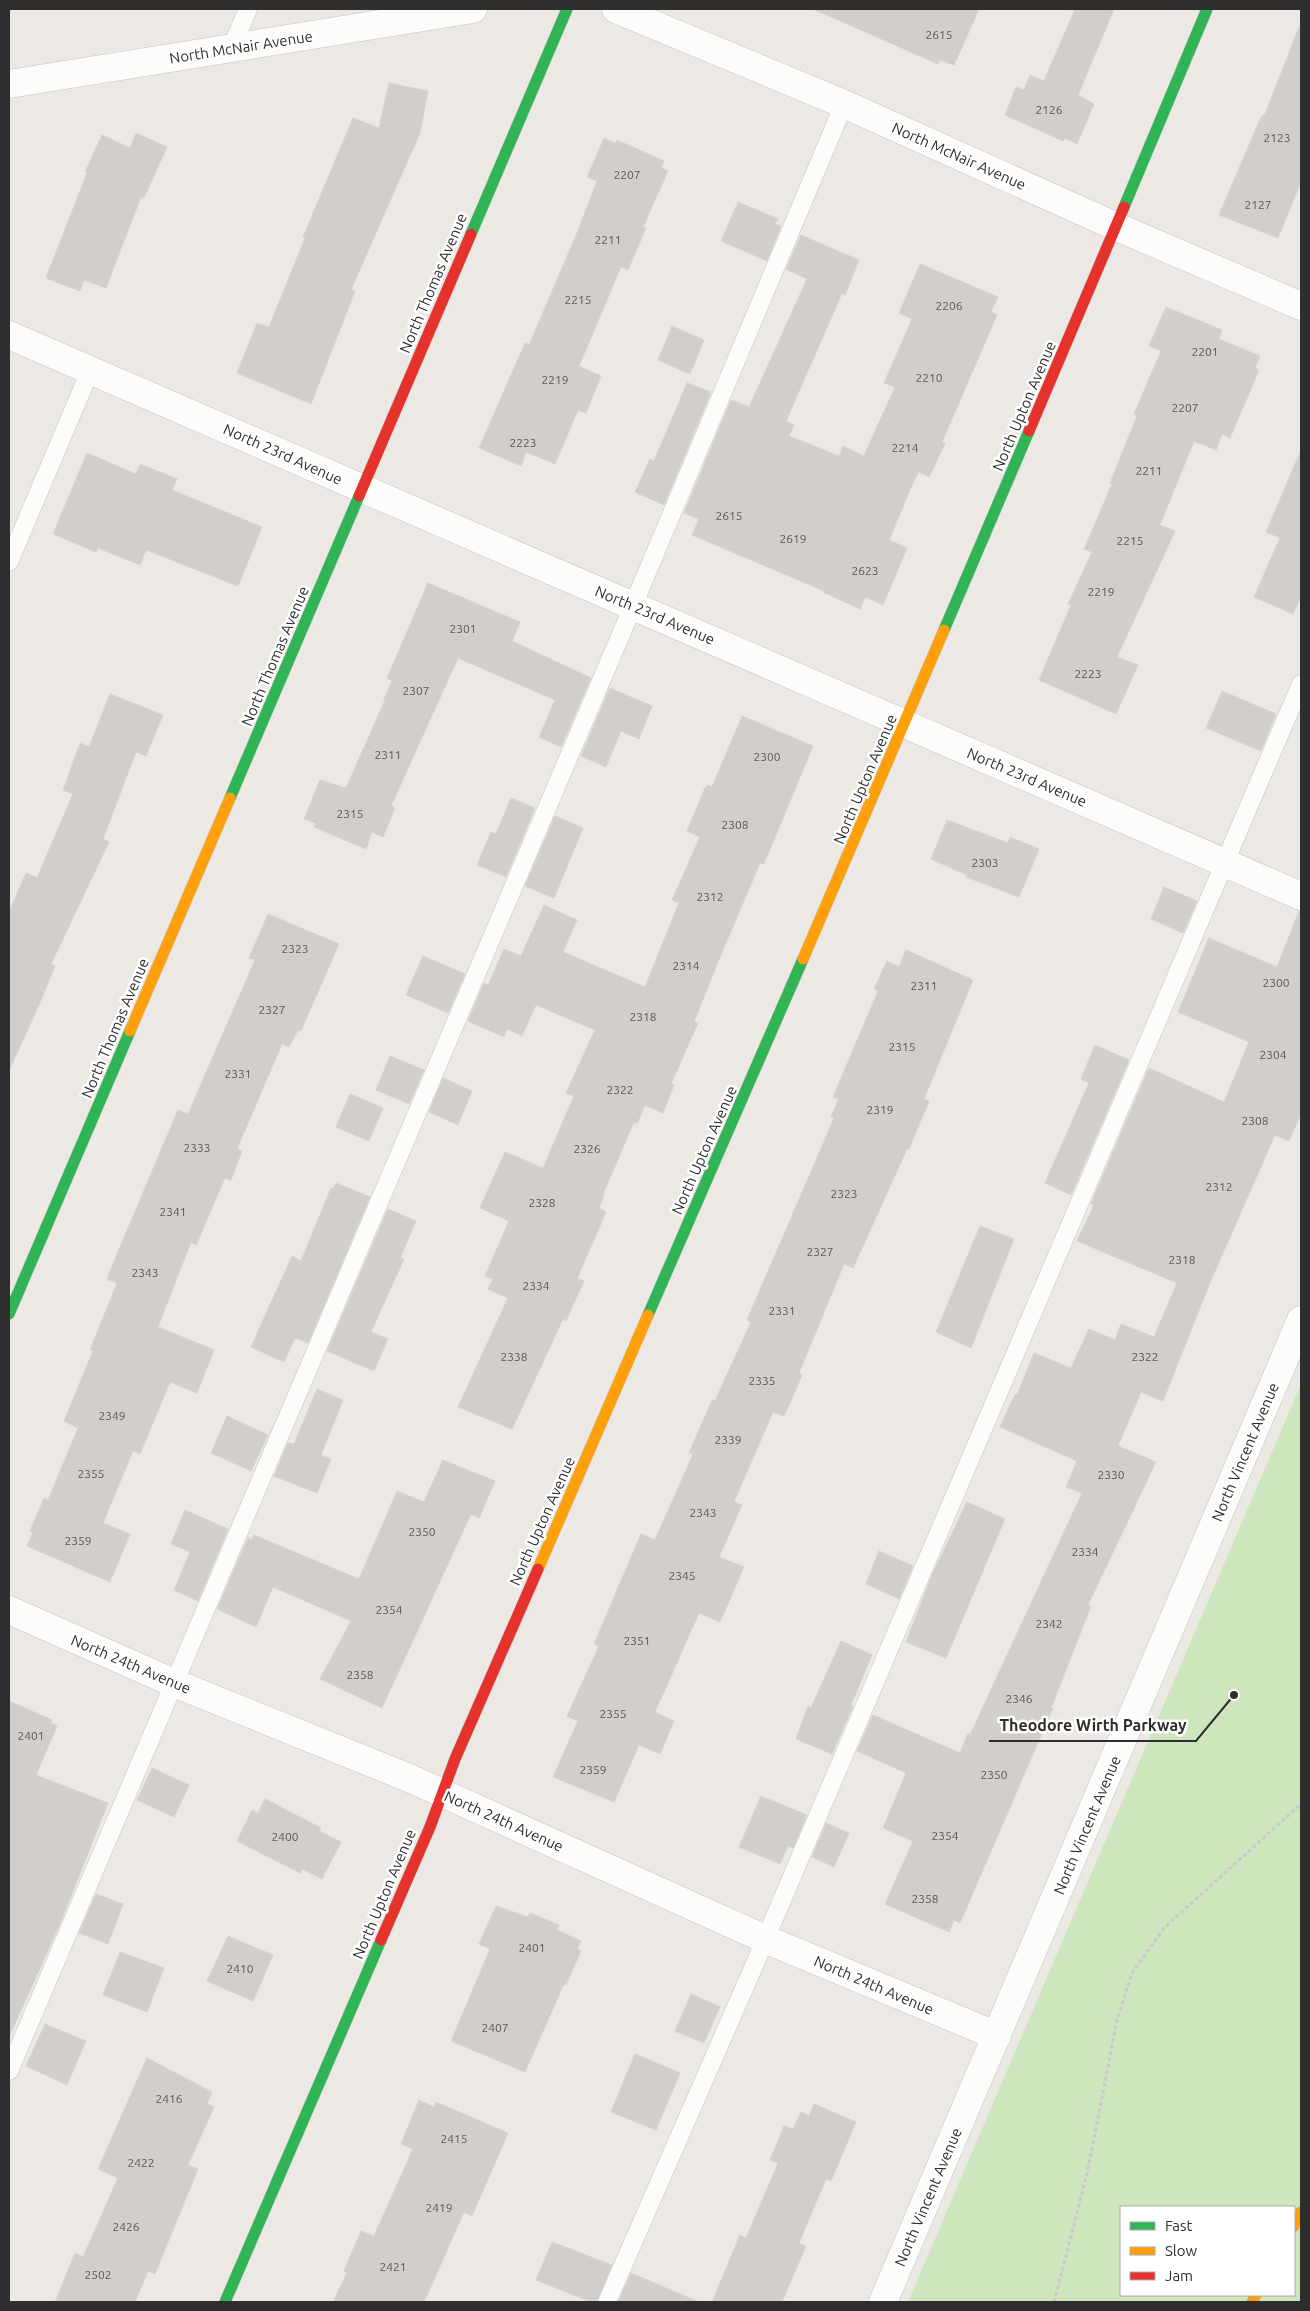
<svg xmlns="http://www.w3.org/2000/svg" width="1310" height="2311" viewBox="0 0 1310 2311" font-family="Ubuntu,sans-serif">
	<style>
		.green { fill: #cee6be; fill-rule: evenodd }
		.building { fill: #d1cecb; stroke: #d7d4d0 }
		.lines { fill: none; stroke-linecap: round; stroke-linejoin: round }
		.lane-casing { stroke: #c5c4c5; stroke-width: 19 }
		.street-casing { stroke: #c5c4c5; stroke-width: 29 }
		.fast-casing { stroke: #c5c4c5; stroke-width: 12 }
		.slow-casing { stroke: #c5c4c5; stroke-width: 12 }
		.jam-casing { stroke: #c5c4c5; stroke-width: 12 }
		.path { stroke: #c9c9c8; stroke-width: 3; stroke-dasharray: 4 2.5; stroke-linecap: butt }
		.lane { stroke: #fcfcfb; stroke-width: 18 }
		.street { stroke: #fcfcfb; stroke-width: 28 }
		.fast { stroke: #30b455; stroke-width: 11 }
		.slow { stroke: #ff9f0a; stroke-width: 11 }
		.jam { stroke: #e5322d; stroke-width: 11 }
		.labels { text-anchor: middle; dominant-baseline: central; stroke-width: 5; stroke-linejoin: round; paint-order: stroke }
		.number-label { font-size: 12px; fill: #585857 }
		.street-label { font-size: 15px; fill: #2e2e2e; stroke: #fff }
		.leader { fill: none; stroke: #2e2e2e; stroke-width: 2 }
		.callout-dot { fill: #2e2e2e; stroke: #fff; stroke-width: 2 }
		.callout-label { font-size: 16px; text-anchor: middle; font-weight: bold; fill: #2e2e2e; stroke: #fff; stroke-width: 5; stroke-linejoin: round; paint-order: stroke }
	</style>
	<rect width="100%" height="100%" fill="#ece8e4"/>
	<path class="green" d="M1301,1384v918h-393zM1121,2207h173v88h-173z"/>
	<g class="building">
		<path d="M813,9h166l-25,56 -14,-5 -2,4z"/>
		<path d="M1075,9h39l-36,86 16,9 -17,40 -12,-6 -2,3 -58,-26 11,-28 8,3 6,-15 14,6z"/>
		<path d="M1299,27l2,1v154l-23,56 -59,-23 42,-98 4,-3z"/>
		<path d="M389,83l39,8 -8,42 -69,157 4,1 -44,113 -74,-31 20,-50 12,4 36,-89 -2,-1 50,-119 26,10z"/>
		<path d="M136,133l31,14 -23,51 -3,-1 -35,91 -22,-8 -4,11 -34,-13 41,-105 -2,-1 17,-37 28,13z"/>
		<path d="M604,138l11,5 2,-3 47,21 -3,7 7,3 -25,56 3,1 -18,42 -7,-3 -42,99 22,10 -15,37 -8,-3 -23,54 -29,-12 -5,14 -42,-18 46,-105 4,2 48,-112 20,-52 -10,-4z"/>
		<path d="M738,202l40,17 -3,5 6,2 -14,35 -46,-20z"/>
		<path d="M801,235l58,25 -14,35 -3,-2 -56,128 8,4 -5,11 50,20 4,-10 21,10 31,-69 -11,-4 28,-64 -13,-6 21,-49 78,33 -7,15 6,3 -55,127 3,2 -16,33 -10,-5 -3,4 -27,64 18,8 -24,57 -18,-8 -5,12 -37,-17 1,-1 -132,-56 7,-16 -15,-6 47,-113 18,7 58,-128 -21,-10z"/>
		<path d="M1166,307l56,23 -3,9 41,17 -5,12 4,2 -29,68 -8,-4 -6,16 -22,-9 -34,84 15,6 -58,126 21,8 -22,49 -77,-34 32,-75 -3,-1 24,-52 -8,-3 28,-65 -2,-1 27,-67 -3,-2 27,-63 -12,-5z"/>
		<path d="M672,326l32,14 -14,34 -32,-14z"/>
		<path d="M687,383l24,9 -47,113 -29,-13 15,-33 4,2z"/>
		<path d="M1301,450v146l-8,18 -39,-17 26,-59 -14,-6z"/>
		<path d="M87,453l49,21 4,-10 37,15 -5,11 90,37 -24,59 -92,-36 -6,15 -42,-17 -2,4 -43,-18z"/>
		<path d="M428,583l92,39 -8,19 79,37 -30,69 -22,-10 16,-37 -97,-42 -67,148 4,2 -12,29 -11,-5 -6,17 -52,-22 1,-4 -11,-4 16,-39 26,8 39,-88 -1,-1 8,-18 -5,-3z"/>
		<path d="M610,688l42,18 -13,33 -18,-8 -15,36 -25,-11z"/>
		<path d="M1222,691l54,23 -15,37 -55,-23z"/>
		<path d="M110,694l53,21 -17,41 -10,-4 -33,87 6,3 -58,122 4,2 -16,39 -30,66v-159l17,-39 11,5 36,-84 -10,-4 17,-47 9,4z"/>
		<path d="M742,716l71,30 -49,118 -4,-1 -40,94 -26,65 4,1 -27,61 3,1 -11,28 -18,-8 -8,19 -3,-2 -31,72 1,1 -5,13 7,4 -29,67 7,2 -18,40 -3,-2 -51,110 -54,-22 50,-109 -20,-9 5,-10 -8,-3 24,-55 -29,-13 25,-56 38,16 31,-72 -8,-3 29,-63 -59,-25 -14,31 -15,-7 -3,8 -36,-16 16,-38 4,2 16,-36 17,7 23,-51 33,15 -14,32 82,35 34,-84 -7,-3 28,-63 -13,-6 18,-43 3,-3 4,2z"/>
		<path d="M511,798l24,10 -29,69 -29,-12 14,-33 5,2z"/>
		<path d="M555,816l28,12 -29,70 -29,-12z"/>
		<path d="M947,820l61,23 2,-6 29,12 -20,48 -53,-20 1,-2 -36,-16z"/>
		<path d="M1164,887l33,14 -14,32 -32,-14z"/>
		<path d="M1299,911h2v203l-12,27 -14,-6 -66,150 -46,116 -22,-9 -23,54 38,16 -68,143 3,1 -40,102h2l-93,215 -6,-3 -5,12 -64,-28 28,-63 -30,-13 23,-55 -49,-22 16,-36 87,38 8,-20 2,2 112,-242 -16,-6 11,-26 -77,-34 15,-33 2,1 17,-42 37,15 18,-39 26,11 6,-16 33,13 23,-54 -100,-42 17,-36 -3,-1 58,-136 75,34 25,-60 -71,-30 31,-74 68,29z"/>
		<path d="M268,914l71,30 -38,87 -3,-1 -9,17 -7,-3 -45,105 5,2 -11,29 -6,-2 -29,67 -5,-3 -33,85 56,23 -17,43 -27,-11 -30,72 -7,-3 -30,72 27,11 -20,48 -83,-36 6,-13 -3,-2 14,-33 4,2 30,-72 -14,-7 29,-70 -3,-1 27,-67 -10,-4 10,-25 61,-144 10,4 67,-154 -6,-2z"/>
		<path d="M906,950l67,30 -49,119 5,2 -20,48h-2l-54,119 -9,-4 -45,109 3,2 -16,37 -2,4 -11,-4 -39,90 8,3 -23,52 25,10 -24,55 -21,-9 -44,99 19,9 -14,33 -21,-9 -25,57 -61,-25 25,-56 -11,-5 32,-70 -5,-2 47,-110 14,6 38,-86 -4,-1 23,-53 3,1 36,-79 -4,-2 87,-202 -3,-2 8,-17 -6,-2 45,-106 -4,-2 13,-28 12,6z"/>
		<path d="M423,956l42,18 -17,39 -42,-18z"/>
		<path d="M1095,1045l34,15 -58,135 -26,-12 44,-100 -8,-4z"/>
		<path d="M390,1056l34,14 -15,34 -33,-14z"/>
		<path d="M443,1078l29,13 -14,34 -29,-13z"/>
		<path d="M350,1094l33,14 -14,33 -33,-14z"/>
		<path d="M336,1183l34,14 -62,146 -13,-5 -11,24 -33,-15 41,-91 9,5 30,-73 2,1z"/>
		<path d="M388,1209l28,12 -16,37 4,1 -33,73 17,7 -14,32 -47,-20z"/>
		<path d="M980,1226l34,13 -43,109 -35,-16z"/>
		<path d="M317,1389l26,11 -22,55 10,4 -14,34 -43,-17 14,-33 6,1z"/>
		<path d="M227,1416l41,19 -17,36 -40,-18z"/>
		<path d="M443,1460l52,21 -16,37 -8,-4 -89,194 -62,-29 31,-58 -78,-34 -17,40 -39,-18 31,-71 4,2 2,-5 105,44 38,-88 27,11z"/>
		<path d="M967,1502l38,17 -59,139 -40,-16 26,-67z"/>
		<path d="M185,1510l43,19 -30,72 -24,-11 16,-38 -19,-8z"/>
		<path d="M879,1551l34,15 -14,33 -33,-15z"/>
		<path d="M841,1641l31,14 -21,50 2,1 -21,48 -36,-15 12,-33 3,2z"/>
		<path d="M9,1701l43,19 -1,3 6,3 -21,49 72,28 -49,123 -50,111z"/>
		<path d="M152,1768l37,17 -15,32 -37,-17z"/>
		<path d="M761,1796l46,19 -14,33 -5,-2 -8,18 -41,-17z"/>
		<path d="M265,1799l56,29 -2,3 22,11 -19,37 -20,-10 -2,4 -63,-32 15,-31 6,3z"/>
		<path d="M826,1823l23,10 -15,34 -22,-10z"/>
		<path d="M96,1894l27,10 -15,40 -29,-11z"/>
		<path d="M496,1906l32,11 2,-4 29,12 -2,5 24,11 -4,8 4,2 -15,34 -2,-1 -39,88 -74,-31 39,-92 -11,-5z"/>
		<path d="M228,1936l45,19 -20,46 -46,-20z"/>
		<path d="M120,1952l44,16 -17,44 -44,-17z"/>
		<path d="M691,1994l29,13 -16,36 -29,-12z"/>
		<path d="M45,2024l41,17 -19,44 -41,-19z"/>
		<path d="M635,2054l45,19 -24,57 -45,-18z"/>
		<path d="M147,2058l65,34 -5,12 7,3 -26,58 10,4 -43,105 -7,-3 -13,31h-80l20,-49 8,4 35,-79 -20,-9z"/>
		<path d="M419,2100l15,7 2,-5 72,31 -36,83 -8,-4 -40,90h-91l14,-29 -3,-2 17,-40 13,5 39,-87 -12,-5z"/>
		<path d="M814,2104l42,18 -25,59 -5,-2 -27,64 7,3 -24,56h-70l28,-67 6,3 32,-75 -8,-3 14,-34 9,3 8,-17 8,4z"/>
		<path d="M552,2242l60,23 -15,37h-6l-55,-22z"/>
		<path d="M631,2273l68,29h-81z"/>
	</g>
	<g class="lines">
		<defs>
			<g id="lane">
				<path d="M231,49l17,-40"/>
				<path d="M9,562l81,-191"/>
				<path d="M9,2071l610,-1432 225,-535"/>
				<path d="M607,2302l143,-327 551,-1291"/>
			</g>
			<g id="street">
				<path d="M616,9l228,95 273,123 184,79"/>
				<path d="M9,84l464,-75"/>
				<path d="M9,335l1292,561"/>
				<path d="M9,1610l165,73 235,95 356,161 232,97"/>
				<path d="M883,2302l418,-982"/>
			</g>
			<g id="fast">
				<path d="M1124,207l83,-198"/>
				<path d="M471,234l96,-225"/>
				<path d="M944,630l85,-199"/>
				<path d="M230,798l129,-302"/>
				<path d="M9,1314l121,-283"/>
				<path d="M648,1315l155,-356"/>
				<path d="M225,2302l156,-362"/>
			</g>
			<g id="slow">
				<path d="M803,959l141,-329"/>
				<path d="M130,1031l100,-233"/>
				<path d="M538,1569l110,-254"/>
				<path d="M1294,2226l7,-14"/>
				<path d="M1252,2302l4,-7"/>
			</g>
			<g id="jam">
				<path d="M1029,431l95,-224"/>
				<path d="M359,496l112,-262"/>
				<path d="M381,1940l49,-113 25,-68 83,-190"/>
			</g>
		</defs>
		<use href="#lane" class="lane-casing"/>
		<use href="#street" class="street-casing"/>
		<use href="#fast" class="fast-casing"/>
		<use href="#slow" class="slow-casing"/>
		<use href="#jam" class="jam-casing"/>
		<path class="path" d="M1054,2302l33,-128 30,-154 15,-47 32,-45 137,-124"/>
		<use href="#lane" class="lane"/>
		<use href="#street" class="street"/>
		<use href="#fast" class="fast"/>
		<use href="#slow" class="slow"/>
		<use href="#jam" class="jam"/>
	</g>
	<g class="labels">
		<g class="number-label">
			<text x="939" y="34">2615</text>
			<text x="1049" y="109">2126</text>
			<text x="1277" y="137">2123</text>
			<text x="627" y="174">2207</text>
			<text x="1258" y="204">2127</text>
			<text x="608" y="239">2211</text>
			<text x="578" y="299">2215</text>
			<text x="949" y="305">2206</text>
			<text x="1205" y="351">2201</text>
			<text x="929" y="377">2210</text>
			<text x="555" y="379">2219</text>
			<text x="1185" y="407">2207</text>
			<text x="523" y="442">2223</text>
			<text x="905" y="447">2214</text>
			<text x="1149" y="470">2211</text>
			<text x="729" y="515">2615</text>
			<text x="793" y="538">2619</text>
			<text x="1130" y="540">2215</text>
			<text x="865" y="570">2623</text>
			<text x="1101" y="591">2219</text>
			<text x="463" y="628">2301</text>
			<text x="1088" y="673">2223</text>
			<text x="416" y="690">2307</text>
			<text x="388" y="754">2311</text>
			<text x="767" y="756">2300</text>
			<text x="350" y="813">2315</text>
			<text x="735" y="824">2308</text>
			<text x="985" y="862">2303</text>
			<text x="710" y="896">2312</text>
			<text x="295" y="948">2323</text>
			<text x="686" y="965">2314</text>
			<text x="1276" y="982">2300</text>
			<text x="924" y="985">2311</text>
			<text x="272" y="1009">2327</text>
			<text x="643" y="1016">2318</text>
			<text x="902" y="1046">2315</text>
			<text x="1273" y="1054">2304</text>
			<text x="238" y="1073">2331</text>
			<text x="620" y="1089">2322</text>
			<text x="880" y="1109">2319</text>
			<text x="1255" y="1120">2308</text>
			<text x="197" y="1147">2333</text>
			<text x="587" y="1148">2326</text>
			<text x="1219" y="1186">2312</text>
			<text x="844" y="1193">2323</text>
			<text x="542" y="1202">2328</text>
			<text x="173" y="1211">2341</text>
			<text x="820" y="1251">2327</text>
			<text x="1182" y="1259">2318</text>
			<text x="145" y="1272">2343</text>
			<text x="536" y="1285">2334</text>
			<text x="782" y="1310">2331</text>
			<text x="514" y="1356">2338</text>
			<text x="1145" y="1356">2322</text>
			<text x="762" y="1380">2335</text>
			<text x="112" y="1415">2349</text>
			<text x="728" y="1439">2339</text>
			<text x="91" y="1473">2355</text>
			<text x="1111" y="1474">2330</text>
			<text x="703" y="1512">2343</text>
			<text x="422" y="1531">2350</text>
			<text x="78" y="1540">2359</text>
			<text x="1085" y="1551">2334</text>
			<text x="682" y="1575">2345</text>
			<text x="389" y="1609">2354</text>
			<text x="1049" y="1623">2342</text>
			<text x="637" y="1640">2351</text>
			<text x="360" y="1674">2358</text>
			<text x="1019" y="1698">2346</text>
			<text x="613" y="1713">2355</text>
			<text x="31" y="1735">2401</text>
			<text x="593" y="1769">2359</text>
			<text x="994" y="1774">2350</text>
			<text x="945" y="1835">2354</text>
			<text x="285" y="1836">2400</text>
			<text x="925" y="1898">2358</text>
			<text x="532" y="1947">2401</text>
			<text x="240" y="1968">2410</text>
			<text x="495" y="2027">2407</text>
			<text x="169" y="2098">2416</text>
			<text x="454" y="2138">2415</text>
			<text x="141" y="2162">2422</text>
			<text x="439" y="2207">2419</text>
			<text x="126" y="2226">2426</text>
			<text x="393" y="2266">2421</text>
			<text x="98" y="2274">2502</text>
		</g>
		<g class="street-label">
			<text transform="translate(241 47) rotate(-9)">North McNair Avenue</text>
			<text transform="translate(959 156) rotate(24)">North McNair Avenue</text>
			<text transform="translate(433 283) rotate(-67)">North Thomas Avenue</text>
			<text transform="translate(1024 406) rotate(-67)">North Upton Avenue</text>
			<text transform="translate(283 454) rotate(24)">North 23rd Avenue</text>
			<text transform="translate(655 615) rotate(23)">North 23rd Avenue</text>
			<text transform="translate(275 656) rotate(-67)">North Thomas Avenue</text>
			<text transform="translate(1027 777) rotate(23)">North 23rd Avenue</text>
			<text transform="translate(865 779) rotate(-67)">North Upton Avenue</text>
			<text transform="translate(115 1028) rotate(-67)">North Thomas Avenue</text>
			<text transform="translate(704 1150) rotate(-66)">North Upton Avenue</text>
			<text transform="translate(1245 1452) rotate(-67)">North Vincent Avenue</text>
			<text transform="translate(542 1521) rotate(-66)">North Upton Avenue</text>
			<text transform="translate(131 1664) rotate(23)">North 24th Avenue</text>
			<text transform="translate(504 1821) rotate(24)">North 24th Avenue</text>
			<text transform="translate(1087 1825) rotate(-67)">North Vincent Avenue</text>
			<text transform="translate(384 1894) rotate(-67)">North Upton Avenue</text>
			<text transform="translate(874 1985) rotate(23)">North 24th Avenue</text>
			<text transform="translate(928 2197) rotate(-67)">North Vincent Avenue</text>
		</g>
	</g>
	<path class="leader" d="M1234 1695L1196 1741H989"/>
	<circle class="callout-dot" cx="1234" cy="1695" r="5"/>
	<g class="callout-label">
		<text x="1093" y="1731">Theodore Wirth Parkway</text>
	</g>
	<rect width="1310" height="2311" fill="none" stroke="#2e2e2e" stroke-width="20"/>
	<rect x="1120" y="2206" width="175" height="90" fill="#ffffff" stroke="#ababab"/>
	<rect x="1130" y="2222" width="25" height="8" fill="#30b455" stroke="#ababab"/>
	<text x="1165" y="2231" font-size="15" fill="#2e2e2e">Fast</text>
	<rect x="1130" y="2247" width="25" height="8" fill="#ff9f0a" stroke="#ababab"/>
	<text x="1165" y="2256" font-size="15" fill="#2e2e2e">Slow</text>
	<rect x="1130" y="2272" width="25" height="8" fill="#e5322d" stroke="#ababab"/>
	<text x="1165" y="2281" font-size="15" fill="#2e2e2e">Jam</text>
</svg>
